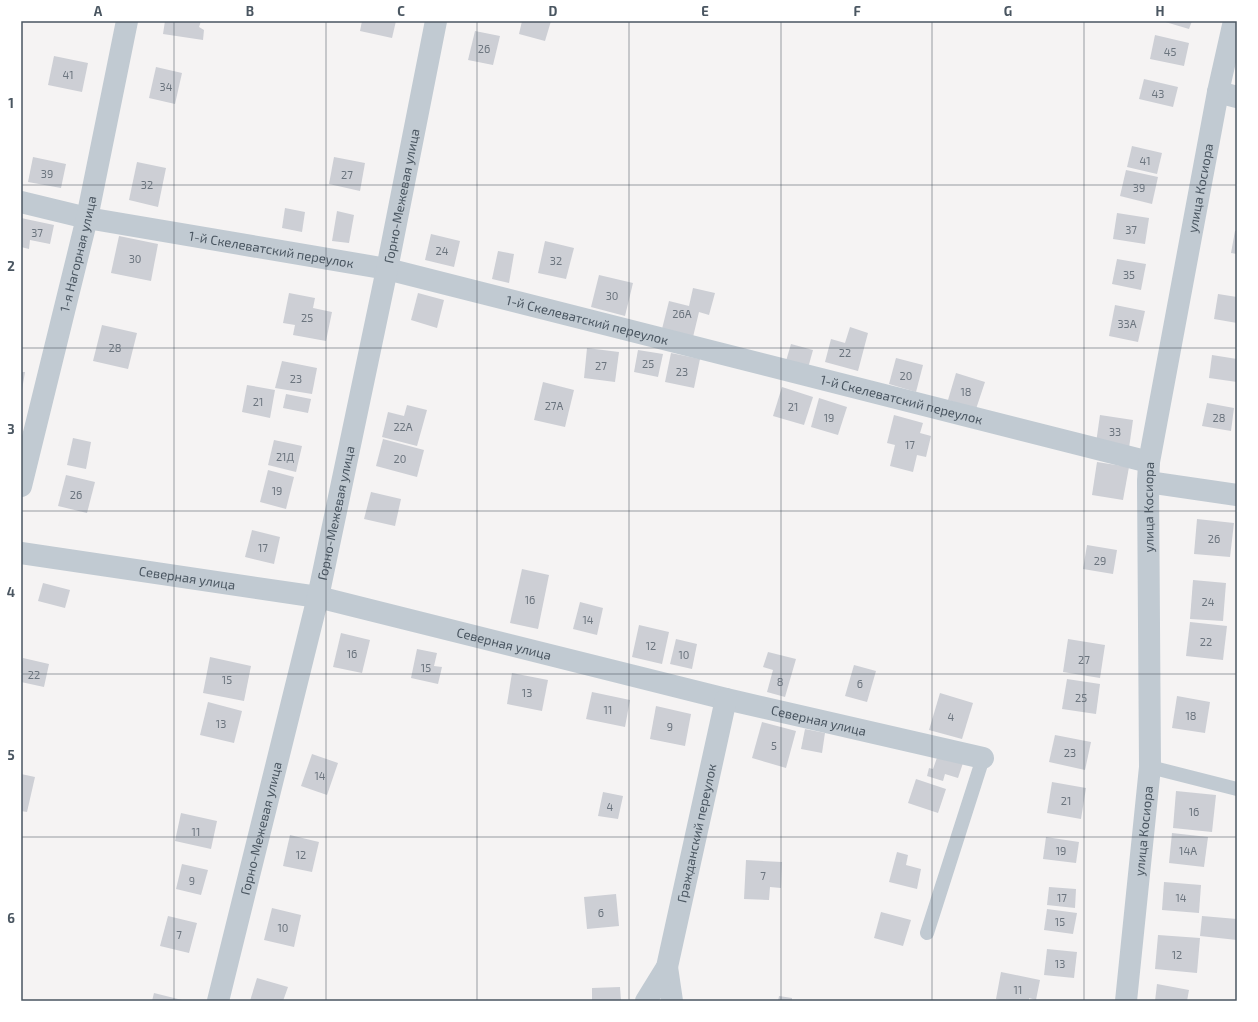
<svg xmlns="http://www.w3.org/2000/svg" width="1258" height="1022" viewBox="0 0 1258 1022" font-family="'Exo 2',sans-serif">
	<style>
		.building { fill: #cdcfd5 }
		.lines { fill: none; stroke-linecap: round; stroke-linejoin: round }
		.lane { stroke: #c1cad2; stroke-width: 14 }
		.street { stroke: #c1cad2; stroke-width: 22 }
		.grid { fill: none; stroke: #4a5661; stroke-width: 1; stroke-opacity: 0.55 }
		.labels { text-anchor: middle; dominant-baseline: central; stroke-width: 3; stroke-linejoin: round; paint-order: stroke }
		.number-label { font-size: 11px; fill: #6b747e }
		.street-label { font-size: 13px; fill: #4a5661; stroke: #fff }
		.neatline { fill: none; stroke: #4a5661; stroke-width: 1.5 }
		.grid-label { font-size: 13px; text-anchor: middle; font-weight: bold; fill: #4a5661 }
	</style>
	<rect width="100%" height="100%" fill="#f5f3f3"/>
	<g class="building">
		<path d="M165,21h36l-2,6 5,3 -1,10 -40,-6z"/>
		<path d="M362,21h34l-4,17 -32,-7z"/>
		<path d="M522,21h29l-6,20 -26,-7z"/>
		<path d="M1162,21h30l-3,8z"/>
		<path d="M475,31l25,5 -7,29 -25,-5z"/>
		<path d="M1155,35l34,8 -5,23 -34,-7z"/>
		<path d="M54,56l34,7 -6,29 -34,-7z"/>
		<path d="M156,67l26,6 -7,31 -26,-6z"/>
		<path d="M1144,79l34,8 -5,20 -34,-8z"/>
		<path d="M1132,146l30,7 -5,21 -30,-7z"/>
		<path d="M33,157l33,7 -5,24 -33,-6z"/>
		<path d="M334,157l31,6 -5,28 -31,-7z"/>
		<path d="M137,162l29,6 -8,39 -29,-7z"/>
		<path d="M1126,170l32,7 -6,27 -32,-8z"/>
		<path d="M285,208l20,4 -3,20 -20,-4z"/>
		<path d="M337,211l17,4 -5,28 -17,-2z"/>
		<path d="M1117,213l32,5 -4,26 -32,-5z"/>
		<path d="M21,218l33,7 -4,19 -20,-4 -1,9 -8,-2z"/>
		<path d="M1235,231h2v23l-6,-1z"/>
		<path d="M431,234l29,7 -6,26 -29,-7z"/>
		<path d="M119,236l39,8 -7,37 -40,-8z"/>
		<path d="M545,241l29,7 -8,31 -28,-6z"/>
		<path d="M498,251l16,3 -5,29 -17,-4z"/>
		<path d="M1117,259l29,5 -5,26 -29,-6z"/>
		<path d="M599,275l34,8 -8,33 -34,-9z"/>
		<path d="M693,288l22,5 -6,22 -10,-3 -6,25 -31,-8 7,-28 20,5z"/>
		<path d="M289,293l26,5 -2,10 19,4 -6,29 -33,-6 2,-10 -12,-2z"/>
		<path d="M418,293l26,7 -7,28 -26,-8z"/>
		<path d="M1218,294l19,3v26l-23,-4z"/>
		<path d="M1115,305l30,6 -7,31 -29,-6z"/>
		<path d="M102,325l35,8 -9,36 -35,-8z"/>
		<path d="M850,327l18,6 -10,38 -33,-9 6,-23 14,4z"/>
		<path d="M791,344l22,6 -5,18 -22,-7z"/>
		<path d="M587,348l32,4 -4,30 -31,-4z"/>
		<path d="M638,350l25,4 -5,23 -24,-5z"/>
		<path d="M671,353l29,6 -6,29 -29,-6z"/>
		<path d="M1212,355l25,4v23l-28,-4z"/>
		<path d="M896,358l27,7 -7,27 -27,-8z"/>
		<path d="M282,361l35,7 -5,26 -37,-6z"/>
		<path d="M21,372h4l-3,18h-1z"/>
		<path d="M956,373l29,9 -9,27 -28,-9z"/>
		<path d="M543,382l31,8 -9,37 -31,-7z"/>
		<path d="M247,385l28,5 -5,28 -28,-6z"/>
		<path d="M782,387l31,10 -9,28 -31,-9z"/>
		<path d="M286,394l25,5 -3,14 -25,-5z"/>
		<path d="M819,398l28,9 -9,28 -27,-8z"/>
		<path d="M1207,403l27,5 -3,23 -29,-5z"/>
		<path d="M407,405l20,5 -10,36 -35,-9 6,-25 16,4z"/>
		<path d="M894,415l29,8 -3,10 11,3 -5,21 -9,-2 -4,17 -23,-6 5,-21 -8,-2z"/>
		<path d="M1100,415l33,5 -4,28 -33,-5z"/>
		<path d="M73,438l18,4 -5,27 -19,-4z"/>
		<path d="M383,439l41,11 -7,27 -41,-11z"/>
		<path d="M274,440l28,6 -6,26 -28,-7z"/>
		<path d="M1097,462l32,5 -6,33 -31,-5z"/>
		<path d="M268,470l26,7 -8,32 -26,-7z"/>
		<path d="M66,475l29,7 -8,31 -29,-7z"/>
		<path d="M371,492l30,7 -6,27 -31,-7z"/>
		<path d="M1197,519l37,4 -4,34 -36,-3z"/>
		<path d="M252,530l28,7 -6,27 -29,-7z"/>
		<path d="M1087,545l30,5 -4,24 -30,-5z"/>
		<path d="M522,569l27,6 -11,54 -28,-6z"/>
		<path d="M1193,580l33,3 -3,38 -33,-2z"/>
		<path d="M43,583l27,7 -5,18 -27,-7z"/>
		<path d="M580,602l23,6 -6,27 -24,-6z"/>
		<path d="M1190,622l37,4 -4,34 -37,-4z"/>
		<path d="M639,625l30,7 -7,32 -30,-7z"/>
		<path d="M341,633l29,7 -8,33 -29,-6z"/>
		<path d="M676,639l21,5 -5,25 -22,-5z"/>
		<path d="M1068,639l37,6 -5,33 -37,-6z"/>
		<path d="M417,649l20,4 -3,13 8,1 -4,17 -27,-6z"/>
		<path d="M768,652l28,7 -11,38 -18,-5 6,-22 -10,-3z"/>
		<path d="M210,657l41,9 -7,35 -41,-8z"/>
		<path d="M23,658l26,6 -5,23 -23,-5v-16z"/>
		<path d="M854,665l22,6 -9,31 -22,-6z"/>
		<path d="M512,673l36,7 -6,31 -35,-7z"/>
		<path d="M1067,679l33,5 -4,30 -34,-5z"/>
		<path d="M592,692l38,8 -5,27 -39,-8z"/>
		<path d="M940,693l33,10 -11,36 -33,-9z"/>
		<path d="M1177,696l33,6 -5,31 -33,-5z"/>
		<path d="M208,702l34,9 -8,32 -34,-8z"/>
		<path d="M656,706l35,8 -6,32 -35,-7z"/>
		<path d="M762,722l34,9 -10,37 -34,-10z"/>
		<path d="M805,729l20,4 -3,20 -21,-4z"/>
		<path d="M1055,735l36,7 -6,28 -36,-8z"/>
		<path d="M939,752l25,8 -6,18 -13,-4 -2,7 -16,-5 2,-8 4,1z"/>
		<path d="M312,754l26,9 -11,32 -26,-9z"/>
		<path d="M21,774l14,3 -8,35 -6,-1z"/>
		<path d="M916,779l30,10 -8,24 -30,-10z"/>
		<path d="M1052,782l34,6 -5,31 -34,-6z"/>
		<path d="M1176,791l40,4 -4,37 -39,-4z"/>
		<path d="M603,792l20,4 -5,23 -20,-3z"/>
		<path d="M181,813l36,8 -6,28 -36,-8z"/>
		<path d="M1172,833l36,4 -4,30 -35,-4z"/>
		<path d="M290,835l29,7 -7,30 -29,-6z"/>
		<path d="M1046,837l33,5 -3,21 -33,-4z"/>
		<path d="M897,852l11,3 -2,10 15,4 -4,20 -28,-7z"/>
		<path d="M746,860l36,2 -1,26 -11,-1 -1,13 -25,-1z"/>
		<path d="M182,864l26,6 -7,25 -25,-6z"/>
		<path d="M1164,882l37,3 -2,28 -37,-3z"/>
		<path d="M1049,887l27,2 -1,19 -28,-3z"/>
		<path d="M616,894l3,32 -32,3 -3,-32z"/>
		<path d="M272,908l29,7 -7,32 -30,-7z"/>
		<path d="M1047,909l30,4 -4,21 -29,-4z"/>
		<path d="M881,912l30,8 -8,26 -29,-8z"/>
		<path d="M168,916l29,7 -8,30 -29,-7z"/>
		<path d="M1202,916l35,3v21l-37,-4z"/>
		<path d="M1158,935l42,3 -3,35 -42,-4z"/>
		<path d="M1047,949l30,3 -3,26 -30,-3z"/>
		<path d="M1001,972l39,8 -4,20 -7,-2v3h-24l-9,-2z"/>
		<path d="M257,978l31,9 -5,14h-33z"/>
		<path d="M1157,984l32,6 -2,11h-32z"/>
		<path d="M620,987l1,14h-29v-13z"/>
		<path d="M154,993l28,7v1h-30z"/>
		<path d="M779,996l13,2v3h-14z"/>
	</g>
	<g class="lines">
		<g class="lane">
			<path d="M1150,767l87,22"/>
			<path d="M927,933l56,-175"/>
		</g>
		<g class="street">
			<path d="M1218,92l19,5"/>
			<path id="s1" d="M21,202l66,16 300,51 762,193"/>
			<path d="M1148,482l89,13"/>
			<path id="s2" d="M21,486l66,-268 40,-197"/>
			<path id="s3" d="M21,553l297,44 408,102 257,59"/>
			<path d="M667,967l5,34"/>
			<path id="s4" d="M218,1001l100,-404 69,-328 49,-248"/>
			<path id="s5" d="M646,1001l21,-34 59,-268"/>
			<path id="s6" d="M1126,1001l24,-234 -2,-285 1,-20 69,-370 16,-71"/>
		</g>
	</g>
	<path class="grid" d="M174,21v980M326,21v980M477,21v980M629,21v980M781,21v980M932,21v980M1084,21v980M21,185h1216M21,348h1216M21,511h1216M21,674h1216M21,837h1216"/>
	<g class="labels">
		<g class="number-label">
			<text x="484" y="48">26</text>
			<text x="1170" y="51">45</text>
			<text x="68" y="74">41</text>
			<text x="166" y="86">34</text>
			<text x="1158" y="93">43</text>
			<text x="1145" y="160">41</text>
			<text x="47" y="173">39</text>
			<text x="347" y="174">27</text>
			<text x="147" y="184">32</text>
			<text x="1139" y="187">39</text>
			<text x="1131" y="229">37</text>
			<text x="37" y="232">37</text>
			<text x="442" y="250">24</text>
			<text x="135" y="258">30</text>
			<text x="556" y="260">32</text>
			<text x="1129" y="274">35</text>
			<text x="612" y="295">30</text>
			<text x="682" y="313">26А</text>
			<text x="307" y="317">25</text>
			<text x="1127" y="323">33А</text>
			<text x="115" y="347">28</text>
			<text x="845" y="352">22</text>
			<text x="648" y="363">25</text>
			<text x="601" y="365">27</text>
			<text x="682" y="371">23</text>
			<text x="906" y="375">20</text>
			<text x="296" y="378">23</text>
			<text x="966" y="391">18</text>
			<text x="258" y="401">21</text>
			<text x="554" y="405">27А</text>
			<text x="793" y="406">21</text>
			<text x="829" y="417">19</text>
			<text x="1219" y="417">28</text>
			<text x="403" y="426">22А</text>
			<text x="1115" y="431">33</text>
			<text x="910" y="444">17</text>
			<text x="285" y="456">21Д</text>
			<text x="400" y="458">20</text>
			<text x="277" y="490">19</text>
			<text x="76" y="494">26</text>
			<text x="1214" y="538">26</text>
			<text x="263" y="547">17</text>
			<text x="1100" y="560">29</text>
			<text x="530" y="599">16</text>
			<text x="1208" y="601">24</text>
			<text x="588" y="619">14</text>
			<text x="1206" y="641">22</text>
			<text x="651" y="645">12</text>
			<text x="352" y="653">16</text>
			<text x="684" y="654">10</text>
			<text x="1084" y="659">27</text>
			<text x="426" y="667">15</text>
			<text x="34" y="674">22</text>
			<text x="227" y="679">15</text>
			<text x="780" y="681">8</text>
			<text x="860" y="683">6</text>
			<text x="527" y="692">13</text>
			<text x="1081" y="697">25</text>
			<text x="608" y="709">11</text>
			<text x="1191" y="715">18</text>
			<text x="951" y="716">4</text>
			<text x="221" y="723">13</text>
			<text x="670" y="726">9</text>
			<text x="774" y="745">5</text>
			<text x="1070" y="752">23</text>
			<text x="320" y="775">14</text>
			<text x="1066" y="800">21</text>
			<text x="610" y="806">4</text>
			<text x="1194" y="811">16</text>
			<text x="196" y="831">11</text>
			<text x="1061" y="850">19</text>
			<text x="1188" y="850">14А</text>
			<text x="301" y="854">12</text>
			<text x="763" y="875">7</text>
			<text x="192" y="880">9</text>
			<text x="1062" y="897">17</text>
			<text x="1181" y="897">14</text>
			<text x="601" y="912">6</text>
			<text x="1060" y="921">15</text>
			<text x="283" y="927">10</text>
			<text x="179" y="934">7</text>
			<text x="1177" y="954">12</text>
			<text x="1060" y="963">13</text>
			<text x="1018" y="989">11</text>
		</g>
		<g class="street-label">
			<text stroke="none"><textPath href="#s6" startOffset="819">улица Косиора</textPath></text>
			<text stroke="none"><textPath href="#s4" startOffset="826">Горно-Межевая улица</textPath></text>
			<text stroke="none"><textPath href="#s1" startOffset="255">1-й Скелеватский переулок</textPath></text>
			<text stroke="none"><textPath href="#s2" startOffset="239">1-я Нагорная улица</textPath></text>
			<text stroke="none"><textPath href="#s1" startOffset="579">1-й Скелеватский переулок</textPath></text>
			<text stroke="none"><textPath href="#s1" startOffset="903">1-й Скелеватский переулок</textPath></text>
			<text stroke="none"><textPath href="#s6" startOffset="495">улица Косиора</textPath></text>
			<text stroke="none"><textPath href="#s4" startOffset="502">Горно-Межевая улица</textPath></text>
			<text stroke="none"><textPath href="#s3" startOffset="168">Северная улица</textPath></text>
			<text stroke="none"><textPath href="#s3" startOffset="492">Северная улица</textPath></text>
			<text stroke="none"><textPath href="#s3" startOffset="816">Северная улица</textPath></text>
			<text stroke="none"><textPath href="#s4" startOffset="178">Горно-Межевая улица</textPath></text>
			<text stroke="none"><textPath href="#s6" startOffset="171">улица Косиора</textPath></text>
			<text stroke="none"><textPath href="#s5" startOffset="177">Гражданский переулок</textPath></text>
		</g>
	</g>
	<rect width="1258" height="1022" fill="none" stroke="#ffffff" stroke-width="44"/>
	<rect x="22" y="22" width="1214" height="978" class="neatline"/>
	<g class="grid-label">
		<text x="98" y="16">A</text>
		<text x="250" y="16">B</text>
		<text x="401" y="16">C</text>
		<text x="553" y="16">D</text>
		<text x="705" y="16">E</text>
		<text x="857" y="16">F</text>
		<text x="1008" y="16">G</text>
		<text x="1160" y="16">H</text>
		<text x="11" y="108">1</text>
		<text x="11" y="271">2</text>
		<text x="11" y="434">3</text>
		<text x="11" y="597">4</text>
		<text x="11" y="760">5</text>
		<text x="11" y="923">6</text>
	</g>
</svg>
